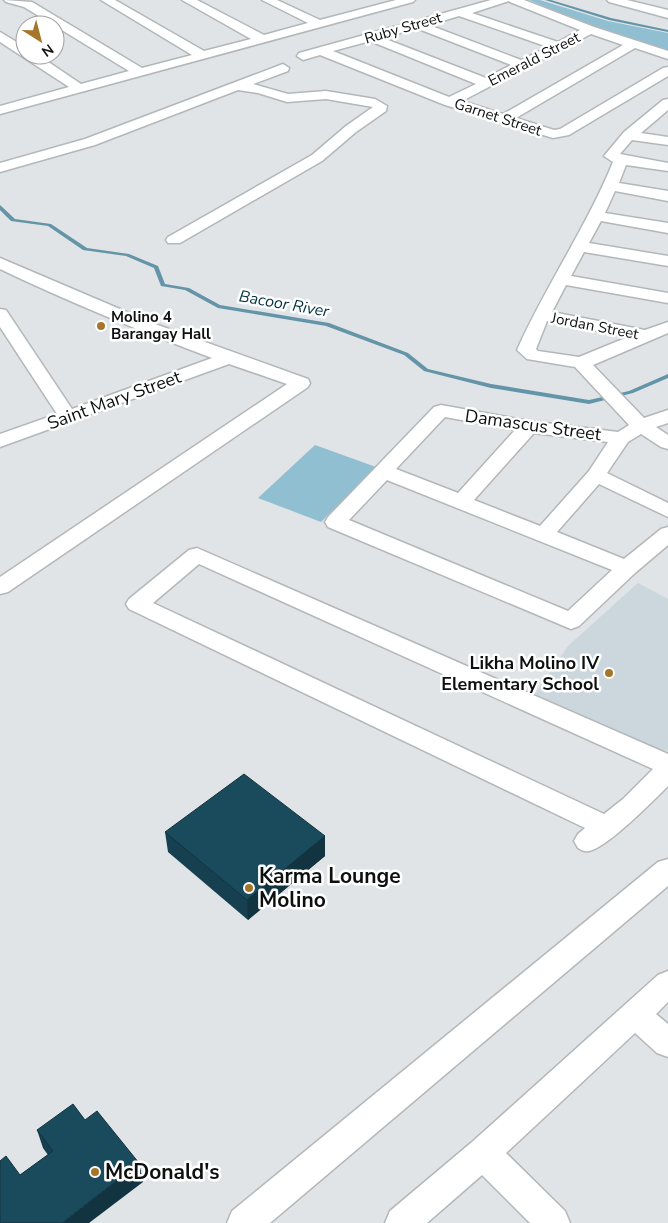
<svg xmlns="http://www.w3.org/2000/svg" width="668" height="1223" viewBox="0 0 668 1223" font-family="'Nunito Sans',sans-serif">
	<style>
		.built { fill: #cbd7dc }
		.green { fill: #91bfd2 }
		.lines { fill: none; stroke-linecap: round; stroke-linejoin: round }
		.stream { fill: #6494a8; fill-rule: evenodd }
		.street-casing { stroke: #b3b7b9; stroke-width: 3 }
		.street { fill: #fff; fill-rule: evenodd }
		.wall { fill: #164050 }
		.shaded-wall { fill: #123441 }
		.building { fill: #1a4b5d; stroke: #123441 }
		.poi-dot { fill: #a5762a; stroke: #fff; stroke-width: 2 }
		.labels { text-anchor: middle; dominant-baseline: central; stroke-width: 5; stroke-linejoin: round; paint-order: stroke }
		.far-street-label { font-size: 15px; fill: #0e1010; stroke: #fff }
		.far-poi-label { font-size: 15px; font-weight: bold; fill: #0e1010; stroke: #fff; text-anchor: start }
		.far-water-label { font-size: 16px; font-style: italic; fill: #043241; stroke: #fff }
		.street-label { font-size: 18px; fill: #0e1010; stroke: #fff }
		.poi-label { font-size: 18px; font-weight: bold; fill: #0e1010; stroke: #fff; text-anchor: end }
		.near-poi-label { font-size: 21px; font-weight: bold; fill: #0e1010; stroke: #fff; text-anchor: start }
	</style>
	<rect width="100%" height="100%" fill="#e0e4e6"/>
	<path class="built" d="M638,583l30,16v152l-38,-10 -99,-41 37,-54z"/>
	<g class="green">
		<path d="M529,0h11l68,21 60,12v20l-72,-24z"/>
		<path d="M315,445l61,22 -55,55 -63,-24z"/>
	</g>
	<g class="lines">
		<g class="stream">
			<path d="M545,0h6l60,18 57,12v2l-59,-12z"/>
			<path d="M0,205l15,14 36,5 36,24 42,6 29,12 7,18 24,4 31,17 109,18 79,30 20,16 63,15 98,16 40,-9 39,-17v4l-35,15 -44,11 -98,-16 -67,-17 -20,-16 -78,-29 -108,-18 -33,-18 -24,-4 -7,-18 -28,-12 -43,-6 -35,-24 -37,-5 -11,-11z"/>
		</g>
		<defs>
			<g id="street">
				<path d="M4,0l28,2 110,66 50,-13 -91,-55h14l89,51 47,-12 -69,-39h15l67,35 44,-12 -46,-23h15l43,20 76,-20h19l-2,2 -413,112v-8l69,-19 -69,-45v-10l25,15v8h13l43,29 48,-13 -105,-64 -18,-5z"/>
				<path d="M491,0h33l70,27 74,24v8l-33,-11 -119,70 38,12 6,-1 103,-61 5,-1v9l-99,59 -16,3 -108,-33 -125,-50 -17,5 -6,-4 2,-3zM509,1l1,1 70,28 -22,12 -86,-29zM459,16l89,31 -27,13 -92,-35zM416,28l95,37 -25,13 -103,-40zM591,34l32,11 -120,69 -41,-13zM370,41l106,43 -27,13 -116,-46z"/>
				<path d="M607,0h20l41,10v8l-59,-16z"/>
				<path d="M283,64l6,4 -1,3 -35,13 35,10 38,-3 49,8 12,7 -1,5 -30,21 -34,29 -142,82h-12l-2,-3 2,-3 144,-82 34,-29 27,-19 -47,-8 -39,3 -29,-9 -20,-3 -143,55 -95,27v-9l85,-24z"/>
				<path d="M668,99v11l-27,23 27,4v8l-36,-5 -12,14 48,9v8l-42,-6 -7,18 49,8v10l-53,-10 -10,22 63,10v10l-67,-12 -12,22 79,13v10l-84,-14 -13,24 97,17v10l-102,-18 -14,27 93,18 23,-8v11l-75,32 51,53 24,-8v13l-12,4 12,8v14l-7,-2 -20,-13 -13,8 -21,31 61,30v14l-69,-33 -42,48 67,27 37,-30 7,-2v18l-33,28 -56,53 -8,3 -243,-102 -3,-5 3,-5 106,-110 7,-2 88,16 89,11 11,-7 -54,-58 -48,-8 -10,-9c29,-65 69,-122 96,-188l-9,-6 20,-24 39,-32zM547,321l81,16 -49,20 -41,-6 -2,-2zM445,417l70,13 -57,63 -62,-24zM534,433l74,9 -19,29 -49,55 -66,-26zM387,480l225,90 -44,41 -219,-91z"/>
				<path d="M0,258l155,66 153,55 2,4 -2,4 -300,205 -8,2v-17l287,-193 -58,-20 -229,83v-13l57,-20 -57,-87v-18l6,1 66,99 140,-51c-72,-27 -143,-56 -212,-89z"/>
				<path d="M197,548l471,206v32c-14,14 -61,62 -79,65 -4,1 -8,-1 -11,-3l-4,-7 4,-7 7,-6 -456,-219 -3,-5 3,-5 60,-49zM199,564l454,205 -30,30 -19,15 -451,-211z"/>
				<path d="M668,859v27l-398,337h-43l5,-12 426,-349z"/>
				<path d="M668,971v31l-12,12 12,10v33l-11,-4 -22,-20 -129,120 59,58 5,12h-40l-48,-48 -55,48h-42l5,-12 82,-69 186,-167z"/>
			</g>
		</defs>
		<use href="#street" class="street-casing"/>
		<use href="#street" class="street"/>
	</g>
	<g class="wall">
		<path d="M165,832l160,4v20l-77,64 -80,-68z"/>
		<path d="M85,1120l54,43 4,19 -123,-7 28,-20 -5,-7 -6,-18z"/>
	</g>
	<g class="shaded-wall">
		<path d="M325,836v20l-77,64 -1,-20z"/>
		<path d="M139,1163l4,19 -54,41h-27z"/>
	</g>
	<g class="building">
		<path d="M244,774l81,62 -78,64 -82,-68z"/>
		<path d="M73,1104l12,16 12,-9 42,52 -77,60h-62v-62l6,-5 14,19 33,-24 -16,-21z"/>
	</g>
	<g class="poi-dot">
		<circle cx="101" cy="326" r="5"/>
		<circle cx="609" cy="673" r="5"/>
		<circle cx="249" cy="888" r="5"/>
		<circle cx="95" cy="1172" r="5"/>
	</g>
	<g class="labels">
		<g class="far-street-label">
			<text transform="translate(403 28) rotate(-16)">Ruby Street</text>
			<text transform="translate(534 59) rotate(-27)">Emerald Street</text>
			<text transform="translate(498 117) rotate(18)">Garnet Street</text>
			<text transform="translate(595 326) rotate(11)">Jordan Street</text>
		</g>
		<g class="far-poi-label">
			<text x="111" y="317">Molino 4<tspan x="111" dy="17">Barangay Hall</tspan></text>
		</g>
		<g class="far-water-label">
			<text transform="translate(284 304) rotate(10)">Bacoor River</text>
		</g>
		<g class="street-label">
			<text transform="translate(114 400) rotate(-20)">Saint Mary Street</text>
			<text transform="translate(533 425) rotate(8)">Damascus Street</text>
		</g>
		<g class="poi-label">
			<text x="599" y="663">Likha Molino IV<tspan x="599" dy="21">Elementary School</tspan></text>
		</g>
		<g class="near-poi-label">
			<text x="259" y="876">Karma Lounge<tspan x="259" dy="24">Molino</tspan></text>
			<text x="105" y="1172">McDonald's</text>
		</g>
	</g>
	<g transform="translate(40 40) rotate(144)"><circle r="24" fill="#ffffff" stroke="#9f9f9f"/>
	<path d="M0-4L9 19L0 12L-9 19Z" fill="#a5762a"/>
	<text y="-8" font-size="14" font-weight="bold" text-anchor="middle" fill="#0e1010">N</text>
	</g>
</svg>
